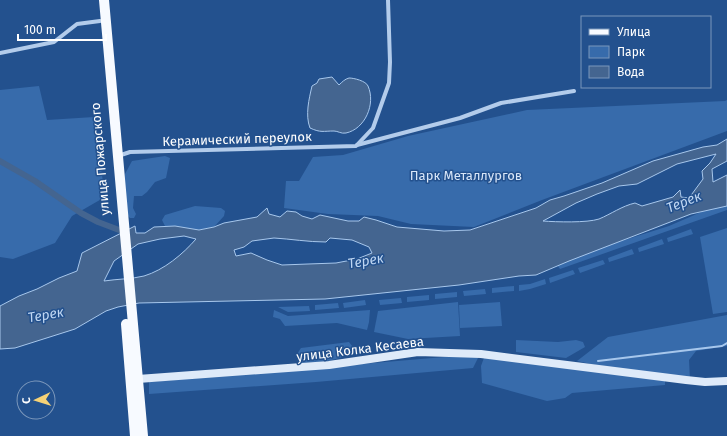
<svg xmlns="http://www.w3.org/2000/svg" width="727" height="436" viewBox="0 0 727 436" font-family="'Fira Sans',sans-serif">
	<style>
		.green { fill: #376bab }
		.water { fill: #446590; stroke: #a7c7ec; fill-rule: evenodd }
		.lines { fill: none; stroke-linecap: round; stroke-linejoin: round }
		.stream { stroke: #a7c7ec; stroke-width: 2 }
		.canal { stroke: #446590; stroke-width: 6 }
		.street { stroke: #b3cceb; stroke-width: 4 }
		.secondary { stroke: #deeaf9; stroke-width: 8 }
		.primary { stroke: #f7faff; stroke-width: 10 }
		.labels { text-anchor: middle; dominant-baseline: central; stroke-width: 3; stroke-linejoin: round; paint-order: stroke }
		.street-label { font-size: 13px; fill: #fff; stroke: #23518e }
		.park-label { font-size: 13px; fill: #d8e6f8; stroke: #23518e }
		.water-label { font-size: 14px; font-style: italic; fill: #bfd6f2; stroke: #23518e }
	</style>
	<rect width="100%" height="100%" fill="#23518e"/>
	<g class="green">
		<path d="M39,86l8,34 47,-3 11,80 -33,19 -17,27 -42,16 -13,-2v-167z"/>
		<path d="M727,100v31l-185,69 -68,27 -63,-3 -33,-8 -50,-2 -44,-6 2,-27h13l14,-24 30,-2 65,-19 119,-26 198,-9z"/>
		<path d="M165,156l5,2 -4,20 -11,4 -8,10 -5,4h-8l-1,12 3,6 -2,4h-4l-2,-2 -4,-34 1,-8 7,-13z"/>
		<path d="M727,203v7l-167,59 -3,-4 4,-5 108,-34 39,-17z"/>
		<path d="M195,206l26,2 4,3 -1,5 -10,11 -15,3 -24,-4h-10l-3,-6 3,-5z"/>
		<path d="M727,228v84l-14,2 -13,-77z"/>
		<path d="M691,229l2,5 -25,8 -1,-4z"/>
		<path d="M662,239l2,5 -25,8 -1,-4z"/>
		<path d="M632,249l2,5 -25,8 -1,-4z"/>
		<path d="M603,260l2,4 -25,9 -2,-5z"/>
		<path d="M573,270l2,4 -25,9 -1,-5z"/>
		<path d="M545,279l1,5 -16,5 -11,2v-6l11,-1z"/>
		<path d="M514,286v5l-22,2v-5z"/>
		<path d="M485,289l1,5 -22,2 -1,-5z"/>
		<path d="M457,292v5l-22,2v-5z"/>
		<path d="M429,295v5l-22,2v-5z"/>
		<path d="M401,298l1,5 -22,2 -1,-5z"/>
		<path d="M365,300l1,5 -22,3 -1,-5z"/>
		<path d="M458,302l2,34 -52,3 -34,-7 4,-21z"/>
		<path d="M500,302l2,24 -42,2 -1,-23z"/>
		<path d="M338,303l1,5 -24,2v-5z"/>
		<path d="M309,306l1,5 -22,1 -10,-5z"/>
		<path d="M274,310l14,6 82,-6 -1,12 -2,8 -30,-7 -52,3 -5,-7 -7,-2z"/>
		<path d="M727,315v31l-31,5 -7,9 1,20 -81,-12 -32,-7 31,-24z"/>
		<path d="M516,340l42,2 18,-2 7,2 2,5 -19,11 -50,-6z"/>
		<path d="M349,342l3,4v6c-14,10 -35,10 -52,11 -5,-4 -3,-10 1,-15z"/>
		<path d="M480,354l-7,14 -157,14 -167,12v-12z"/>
		<path d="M485,355l180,26v4l-93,8 -7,5 -18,3 -65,-18 -1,-17z"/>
	</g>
	<g class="water">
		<path d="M332,77l7,8c3,-3 6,-6 10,-7 5,0 17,3 19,8 8,18 -3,43 -22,47 -5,1 -8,-2 -12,-2 -11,0 -13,2 -24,-3 -5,-13 -1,-29 2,-42l5,-3 2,-4z"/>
		<path d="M727,139v22l-15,8 1,13 14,-7v31l-36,8 -122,47 -33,14 -17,1 -60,9 -134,14 -186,4 -21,4 -12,4 -31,18 -60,19 -15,1v-43l19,-10 18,-7 22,-11 18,-7 5,-18 53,-27 1,7h9l9,-6 21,-1 24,4 15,-3 10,-4 33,-6 10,-9 2,6 11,3 7,-6 9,1 6,4 10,3 8,-4 28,6h11l5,-4 12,3 21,7 47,4 26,-1 66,-22 14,-8 14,-4 38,-13 51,-22 50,-14 14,-2zM716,154l-6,9 -8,8 1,8 -14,19 -8,-1 -1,-7 -7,7 -31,9 -7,-3c-13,3 -24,11 -36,16 -12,4 -43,3 -56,2l33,-18 21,-9 22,-8 18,-2 40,-20zM184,236l12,3c-13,15 -32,31 -52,37 -12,3 -27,3 -40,5l10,-20 24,-17 22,-5zM274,238c17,1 34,4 52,4l4,-4 22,2 17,7 3,6 -15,6 -21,4 -28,1 -26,1 -15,-5 -16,-7 -15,3 -2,-6 10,-3 8,-6z"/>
	</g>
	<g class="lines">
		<path class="stream" d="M598,361l124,-15 5,-3"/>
		<path class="canal" d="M0,161l35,20 46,32 17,9 29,11"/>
		<g class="street">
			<path d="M0,53l54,-11 23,-18 23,-3"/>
			<path d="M357,145l103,-27 41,-15 73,-12"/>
			<path d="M118,156l12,-4 226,-6 17,-18 16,-45 1,-21 -2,-62"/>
		</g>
		<path class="secondary" d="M138,379l191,-14 89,-13 63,2 205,26 19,2 22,-1"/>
		<g class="primary">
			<path d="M104,0l39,436"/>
			<path d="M126,324l9,112"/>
		</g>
	</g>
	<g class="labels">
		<g class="street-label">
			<text transform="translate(237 139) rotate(-2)">Керамический переулок</text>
			<text transform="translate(100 159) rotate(-95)">улица Пожарского</text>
			<text transform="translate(360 349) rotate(-7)">улица Колка Кесаева</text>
		</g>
		<g class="park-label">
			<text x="466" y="175">Парк Металлургов</text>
		</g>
		<g class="water-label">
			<text transform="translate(684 202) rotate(-22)">Терек</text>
			<text transform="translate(366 261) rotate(-10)">Терек</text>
			<text transform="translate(46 315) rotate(-10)">Терек</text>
		</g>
	</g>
	<rect x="581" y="16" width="130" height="72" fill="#23518e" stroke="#7b97bb"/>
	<rect x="589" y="29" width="20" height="6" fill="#f7faff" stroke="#7b97bb"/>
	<text x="617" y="36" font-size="12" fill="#ffffff">Улица</text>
	<rect x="589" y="46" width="20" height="12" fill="#376bab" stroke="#7b97bb"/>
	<text x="617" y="56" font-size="12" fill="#ffffff">Парк</text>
	<rect x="589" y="66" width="20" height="12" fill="#446590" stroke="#7b97bb"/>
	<text x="617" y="76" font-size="12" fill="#ffffff">Вода</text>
	<g transform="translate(36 400) rotate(266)"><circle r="19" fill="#23518e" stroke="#7b97bb"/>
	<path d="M0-3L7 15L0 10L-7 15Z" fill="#f6d276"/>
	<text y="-6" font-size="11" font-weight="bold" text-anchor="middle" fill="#ffffff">С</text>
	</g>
	<path d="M18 34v6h88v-6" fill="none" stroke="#ffffff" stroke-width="2"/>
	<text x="24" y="34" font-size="12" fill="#ffffff" stroke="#23518e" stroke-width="3" paint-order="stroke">100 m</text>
</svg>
